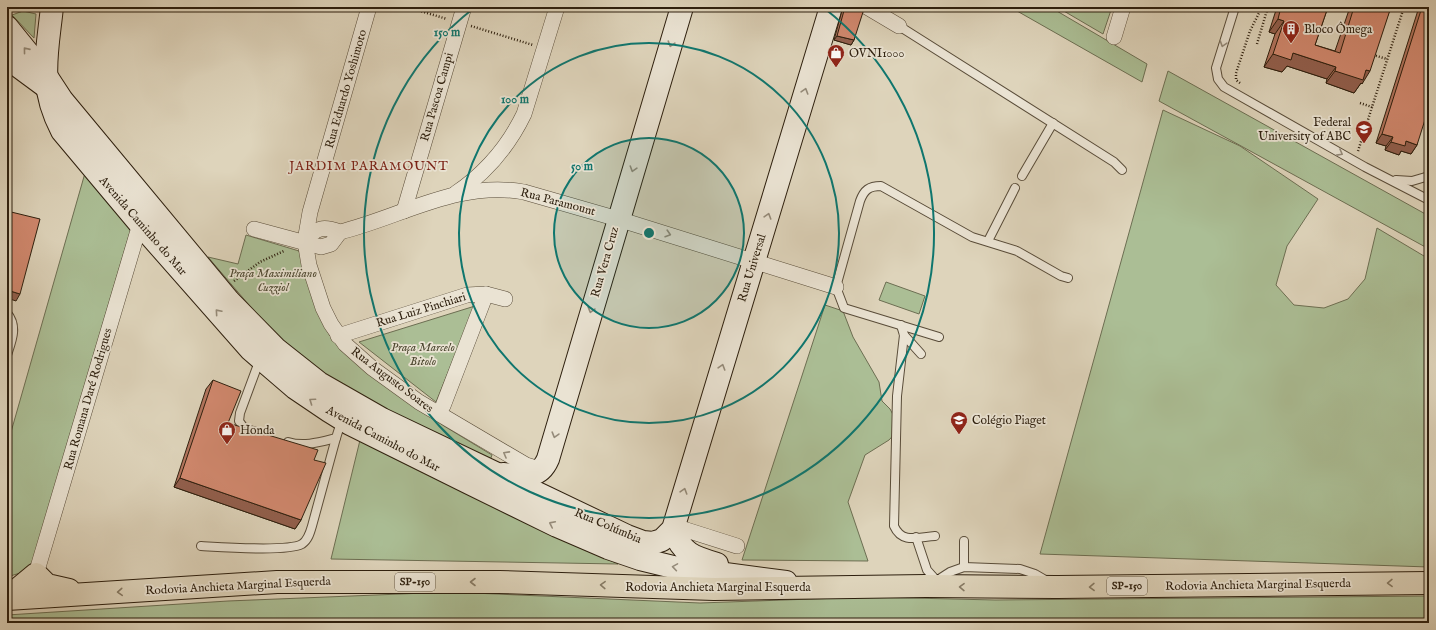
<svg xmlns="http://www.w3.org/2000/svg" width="1436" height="630" viewBox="0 0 1436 630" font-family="'IM FELL English',serif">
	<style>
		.green { fill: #abbe95; stroke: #6c6e52 }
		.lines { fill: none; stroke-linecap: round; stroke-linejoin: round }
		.lane-casing { stroke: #594c39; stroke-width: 10 }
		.street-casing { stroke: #594c39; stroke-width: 16 }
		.secondary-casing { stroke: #2d1f0e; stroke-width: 24 }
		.highway-casing { stroke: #2d1f0e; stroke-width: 24 }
		.path { stroke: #2d1f0e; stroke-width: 2.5; stroke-dasharray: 1 2; stroke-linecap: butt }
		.lane { stroke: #eae3d3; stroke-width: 8 }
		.street { stroke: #eae3d3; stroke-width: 15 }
		.secondary { stroke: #eae3d3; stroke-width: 22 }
		.highway { stroke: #ded4bb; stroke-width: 22 }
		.wall { fill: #b4755f; stroke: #2d1f0e }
		.shaded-wall { fill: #925f4d; stroke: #2d1f0e }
		.building { fill: #d1886e; stroke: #2d1f0e }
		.oneway { stroke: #958b7a }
		.oneway2 { stroke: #867a64 }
		.ring { fill: none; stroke: #0f766e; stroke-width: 2 }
		.labels { text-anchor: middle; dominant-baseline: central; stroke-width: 3.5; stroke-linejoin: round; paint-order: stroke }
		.shield { fill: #eae3d3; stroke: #665a49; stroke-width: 1 }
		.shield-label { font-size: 11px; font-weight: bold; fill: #2d1f0e }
		.poi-label { font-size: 12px; fill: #2d1f0e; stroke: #eae3d3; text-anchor: start }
		.street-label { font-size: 12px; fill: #2d1f0e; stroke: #eae3d3 }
		.park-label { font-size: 12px; font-style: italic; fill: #4c4730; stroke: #eae3d3 }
		.neighbourhood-label { font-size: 13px; letter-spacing: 1px; fill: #7a1f14; stroke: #eae3d3 }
		.centre { fill: #0f766e; stroke: #eae3d3; stroke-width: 2 }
		.ring-label { font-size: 12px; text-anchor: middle; font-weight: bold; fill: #0f766e; stroke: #eae3d3; stroke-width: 3.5; stroke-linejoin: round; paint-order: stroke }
	</style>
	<rect width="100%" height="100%" fill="#ded4bb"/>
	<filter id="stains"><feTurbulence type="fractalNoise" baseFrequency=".005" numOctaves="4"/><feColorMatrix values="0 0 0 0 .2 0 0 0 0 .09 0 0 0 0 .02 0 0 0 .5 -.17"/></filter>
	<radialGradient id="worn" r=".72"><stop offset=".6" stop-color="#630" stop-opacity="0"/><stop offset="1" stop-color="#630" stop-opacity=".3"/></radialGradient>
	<g class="green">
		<path d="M1010,7h40l97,57 -5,18z"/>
		<path d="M1057,7h55l-9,27z"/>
		<path d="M23,11l13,3 -2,24 -22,-23z"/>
		<path d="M1168,71l261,145v33l-270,-148z"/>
		<path d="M1163,110l77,36 78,53 -31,47 -11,39 18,20 30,3 24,-9 17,-20 12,-51 52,31v308l-389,-13z"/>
		<path d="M87,166l46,56 -103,348 -23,7v-131z"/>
		<path d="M246,235l53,16 10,25 12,42 9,18 27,26 45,35 42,29 48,29 -3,8 -167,-87 -47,-36 -26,-35 -41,-48 30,7z"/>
		<path d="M886,282l39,14 -6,18 -40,-14z"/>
		<path d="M825,305l18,6 10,26 26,45 3,19 8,8 10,19 -11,12 -24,15 -17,47 20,59 -126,-1z"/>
		<path d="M475,306l-39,96 -77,-60z"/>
		<path d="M361,436l257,128 -287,-5z"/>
		<path d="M450,592l250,11 168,-6 127,3 434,-4v27h-1422v-8l221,-14z"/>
	</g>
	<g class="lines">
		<defs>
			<g id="lane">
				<path d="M1235,7l-19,61 2,11 6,8 141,80 64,33"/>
				<path d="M899,26l215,136 8,8"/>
				<path d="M1022,176l31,-53"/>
				<path d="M1396,180l16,1 17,-5"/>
				<path d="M988,241l27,-53"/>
				<path d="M7,313c11,13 5,27 0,42"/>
				<path d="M901,325l3,10 -7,61 -3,130c8,18 24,11 41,10"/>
				<path d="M904,335l17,19"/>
				<path d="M939,337l-95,-29 -8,-21 24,-86c4,-11 9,-15 21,-15l91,51 45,14 44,25 7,2"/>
				<path d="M256,432l-12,-4 -5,-7 1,-8 20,-54"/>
				<path d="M288,442c16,5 32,0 48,-4l6,-19"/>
				<path d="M916,537l11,33 9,10"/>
				<path d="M201,546c19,1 87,6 101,-2 6,-4 8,-11 10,-18l24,-88"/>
				<path d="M964,567v-26"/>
				<path d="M936,581l14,-9 14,-5 56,2 15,5 12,7"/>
			</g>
			<g id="street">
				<path d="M369,7l-59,205 -5,29 4,24 14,43 8,16 14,20 27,24 47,34 107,63 16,5"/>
				<path d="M867,7l32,19"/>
				<path d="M1114,37l9,-30"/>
				<path d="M456,193c31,-21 52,-46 68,-79l33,-107"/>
				<path d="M404,211l60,-204"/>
				<path d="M254,229l67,18 10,-3 9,-12"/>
				<path d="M305,241c11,-14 19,-15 35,-9 61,-15 118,-52 184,-40l94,27 218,68"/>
				<path d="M338,336l129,-41 19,-1 19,5"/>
				<path d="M443,406l43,-112"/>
				<path d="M674,526l63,20"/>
				<path d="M36,574l104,-350"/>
			</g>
			<g id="secondary">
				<path d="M52,7c-5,48 -14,78 10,124l78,93 111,126 44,38 34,23 21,13 119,59 88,43 51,22 32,11 33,8 113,15"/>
				<path d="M7,27l38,47 17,26 167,201 47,48 43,34 63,36 245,117 16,6 10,1 9,-3 11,-11 158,-522"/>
				<path d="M7,58l38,28"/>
				<path d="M503,474c19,2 36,6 45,-15l134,-452"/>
				<path d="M673,529c9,25 20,28 44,35"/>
			</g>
			<g id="highway">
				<path d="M7,598l29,-24 11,11 22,5"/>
				<path d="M7,599l270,-17h222l215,7 212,-3 131,1 372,-4"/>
			</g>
		</defs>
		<use href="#lane" class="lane-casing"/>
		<use href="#street" class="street-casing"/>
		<use href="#secondary" class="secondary-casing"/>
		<use href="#highway" class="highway-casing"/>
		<g class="path">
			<path d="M407,7l40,12"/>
			<path d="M1411,7l4,1"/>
			<path d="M471,26l62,19"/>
			<path d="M1257,44l11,-37"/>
			<path d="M1373,55l14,4"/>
			<path d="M1240,83l-4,-3v-7l14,-42 12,-24"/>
			<path d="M1360,103l12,4"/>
			<path d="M1358,151l46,-144"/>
			<path d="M234,281l26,-19 24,-11"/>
		</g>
		<use href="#lane" class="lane"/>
		<use href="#street" class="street"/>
		<use href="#secondary" class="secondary"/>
		<use href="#highway" class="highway"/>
	</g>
	<g class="wall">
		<path d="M843,7h16l-5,33 -3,5 -17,-5z"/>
		<path d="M1277,7h51l-13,38 20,6 15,-44h41l-29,77 -1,-1 -7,10 -28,-10 1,-4 -40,-13 -5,6 -18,-5 11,-33 -6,-2z"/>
		<path d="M1419,7h10l-12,138 -6,9 -10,-3 -2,4 -14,-5 1,-4 -10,-3z"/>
		<path d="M213,380l15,43 86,37 -13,60 -6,9 -121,-42 32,-98z"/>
	</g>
	<g class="shaded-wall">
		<path d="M1278,19l6,2 -9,13 -6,-2z"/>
		<path d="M837,36l17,4 -3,5 -17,-5z"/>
		<path d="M1293,53l43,14 -9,12 -40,-13 -5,6 -18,-5 9,-13z"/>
		<path d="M1366,70l4,1 -8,13 -1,-1 -7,10 -28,-10 9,-12z"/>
		<path d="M1382,134l11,3 -7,9 -10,-3z"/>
		<path d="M1406,141l11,4 -6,9 -10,-3 -2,4 -14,-5 6,-8z"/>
		<path d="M7,290l13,4 -4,7 -9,-3z"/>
		<path d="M180,478l121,42 -6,9 -121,-42z"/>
	</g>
	<g class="building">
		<path d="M845,7h14l5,2 -10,31 -17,-4z"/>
		<path d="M1281,7h47l-13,38 25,8 14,-46h37l-21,64 -4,-1 -3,10 -28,-9 1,-4 -43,-14 -2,7 -18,-6 11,-33 -6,-2z"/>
		<path d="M1422,7h7v100l-12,38 -11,-4 -1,5 -14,-4 2,-5 -11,-3z"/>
		<path d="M7,211l33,8 -20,75 -13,-4z"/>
		<path d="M213,380l28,11 -13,32 90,27 -4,10 12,3 -25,57 -121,-42z"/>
	</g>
	<defs><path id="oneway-chevron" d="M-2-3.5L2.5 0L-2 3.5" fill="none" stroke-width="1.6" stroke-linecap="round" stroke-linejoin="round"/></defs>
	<g class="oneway">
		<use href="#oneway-chevron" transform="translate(671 44) rotate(107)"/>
		<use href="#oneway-chevron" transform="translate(1223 44) rotate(108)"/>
		<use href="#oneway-chevron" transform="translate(26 50) rotate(-129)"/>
		<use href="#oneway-chevron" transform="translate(805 91) rotate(-73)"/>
		<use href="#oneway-chevron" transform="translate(1340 153) rotate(29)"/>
		<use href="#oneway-chevron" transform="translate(633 169) rotate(107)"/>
		<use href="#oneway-chevron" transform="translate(768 216) rotate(-73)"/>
		<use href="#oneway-chevron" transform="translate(668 234) rotate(17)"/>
		<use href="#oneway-chevron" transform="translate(591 310) rotate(106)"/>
		<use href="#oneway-chevron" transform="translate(218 312) rotate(-131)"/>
		<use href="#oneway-chevron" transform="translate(722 367) rotate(-73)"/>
		<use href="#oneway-chevron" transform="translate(312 401) rotate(-145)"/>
		<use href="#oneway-chevron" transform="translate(555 435) rotate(106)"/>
		<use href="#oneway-chevron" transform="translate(506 454) rotate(-151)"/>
		<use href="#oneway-chevron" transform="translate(684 491) rotate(-73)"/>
		<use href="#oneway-chevron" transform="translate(552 524) rotate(-154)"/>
		<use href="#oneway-chevron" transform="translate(675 567) rotate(-171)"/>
	</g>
	<g class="oneway2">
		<use href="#oneway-chevron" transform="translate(473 582) rotate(180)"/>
		<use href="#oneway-chevron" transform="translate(1390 583) rotate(179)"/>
		<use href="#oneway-chevron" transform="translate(603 585) rotate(-178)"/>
		<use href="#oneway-chevron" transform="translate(962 587) rotate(-179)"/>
		<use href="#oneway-chevron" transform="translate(1092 587) rotate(179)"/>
		<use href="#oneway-chevron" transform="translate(120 592) rotate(176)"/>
	</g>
	<circle cx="649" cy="233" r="95" fill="#0f766e" fill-opacity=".12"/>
	<g class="ring">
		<circle cx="649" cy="233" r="95"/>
		<circle cx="649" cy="233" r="190"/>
		<path d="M824 8A285 285 0 1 1 474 8"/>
	</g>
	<defs>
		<symbol id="building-pin" viewBox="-11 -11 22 30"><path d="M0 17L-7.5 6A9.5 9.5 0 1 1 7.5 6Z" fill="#8f2418" stroke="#eae3d3"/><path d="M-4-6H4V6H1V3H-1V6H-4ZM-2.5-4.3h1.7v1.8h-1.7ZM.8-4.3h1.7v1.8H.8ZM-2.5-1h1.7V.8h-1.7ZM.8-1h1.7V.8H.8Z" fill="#fff"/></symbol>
		<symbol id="shop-pin" viewBox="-11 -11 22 30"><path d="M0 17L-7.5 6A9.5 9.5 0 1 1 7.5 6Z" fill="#8f2418" stroke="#eae3d3"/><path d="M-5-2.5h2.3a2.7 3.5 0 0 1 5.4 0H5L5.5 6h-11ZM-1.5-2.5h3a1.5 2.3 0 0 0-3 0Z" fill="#fff"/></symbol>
		<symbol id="university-pin" viewBox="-11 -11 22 30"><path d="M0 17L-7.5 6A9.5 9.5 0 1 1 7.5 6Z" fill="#8f2418" stroke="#eae3d3"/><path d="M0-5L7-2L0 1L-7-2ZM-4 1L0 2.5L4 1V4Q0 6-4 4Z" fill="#fff"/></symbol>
		<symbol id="school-pin" viewBox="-11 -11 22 30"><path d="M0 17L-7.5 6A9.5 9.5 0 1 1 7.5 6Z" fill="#8f2418" stroke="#eae3d3"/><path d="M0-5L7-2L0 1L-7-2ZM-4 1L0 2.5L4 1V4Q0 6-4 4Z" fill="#fff"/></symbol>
	</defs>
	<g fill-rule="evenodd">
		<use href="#building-pin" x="1281" y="19" width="20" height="27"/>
		<use href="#shop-pin" x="826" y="43" width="20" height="27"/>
		<use href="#university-pin" x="1354" y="119" width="20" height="27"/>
		<use href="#school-pin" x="949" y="410" width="20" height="27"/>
		<use href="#shop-pin" x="217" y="420" width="20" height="27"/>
	</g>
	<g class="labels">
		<g class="shield">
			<rect x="395" y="573" width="40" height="18" rx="3"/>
			<rect x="1107" y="577" width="40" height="18" rx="3"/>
		</g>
		<g class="shield-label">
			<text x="415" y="582">SP-150</text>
			<text x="1127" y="586">SP-150</text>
		</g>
		<g class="poi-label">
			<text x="1304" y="29">Bloco Ômega</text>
			<text x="849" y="53">OVNI1000</text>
			<text x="1351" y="122" text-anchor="end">Federal<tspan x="1351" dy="14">University of ABC</tspan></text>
			<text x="972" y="420">Colégio Piaget</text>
			<text x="240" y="430">Honda</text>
		</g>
		<g class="street-label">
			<text transform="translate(346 89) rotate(-74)">Rua Eduardo Yoshimoto</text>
			<text transform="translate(437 97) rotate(-74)">Rua Pascoa Campi</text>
			<text transform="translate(558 202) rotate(15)">Rua Paramount</text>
			<text transform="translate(143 226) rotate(49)">Avenida Caminho do Mar</text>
			<text transform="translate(605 262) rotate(-74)">Rua Vera Cruz</text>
			<text transform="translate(752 268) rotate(-73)">Rua Universal</text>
			<text transform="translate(421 310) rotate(-17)">Rua Luiz Pinchiari</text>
			<text transform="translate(392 380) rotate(37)">Rua Augusto Soares</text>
			<text transform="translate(88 399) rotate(-74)">Rua Romana Daré Rodrigues</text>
			<text transform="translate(383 439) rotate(28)">Avenida Caminho do Mar</text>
			<text transform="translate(608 526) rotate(23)">Rua Colúmbia</text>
			<text transform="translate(1258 585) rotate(-1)">Rodovia Anchieta Marginal Esquerda</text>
			<text transform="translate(238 586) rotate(-3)">Rodovia Anchieta Marginal Esquerda</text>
			<text x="718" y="587">Rodovia Anchieta Marginal Esquerda</text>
		</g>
		<g class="park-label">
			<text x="273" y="273">Praça Maximiliano<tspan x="273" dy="14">Cuzziol</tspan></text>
			<text x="423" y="347">Praça Marcelo<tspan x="423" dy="14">Bitolo</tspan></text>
		</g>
		<g class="neighbourhood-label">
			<text x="369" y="166">JARDIM PARAMOUNT</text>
		</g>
	</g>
	<circle cx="649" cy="233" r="6" class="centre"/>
	<g class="ring-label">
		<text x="447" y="36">150 m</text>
		<text x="515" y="103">100 m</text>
		<text x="582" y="170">50 m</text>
	</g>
	<rect width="1436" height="630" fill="none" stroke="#ded4bb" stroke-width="24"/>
	<rect x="8" y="8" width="1420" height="614" fill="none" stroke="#2d1f0e" stroke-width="2"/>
	<rect x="12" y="12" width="1412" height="606" fill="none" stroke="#2d1f0e"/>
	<rect width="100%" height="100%" filter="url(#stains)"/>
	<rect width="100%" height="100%" fill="url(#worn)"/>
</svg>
